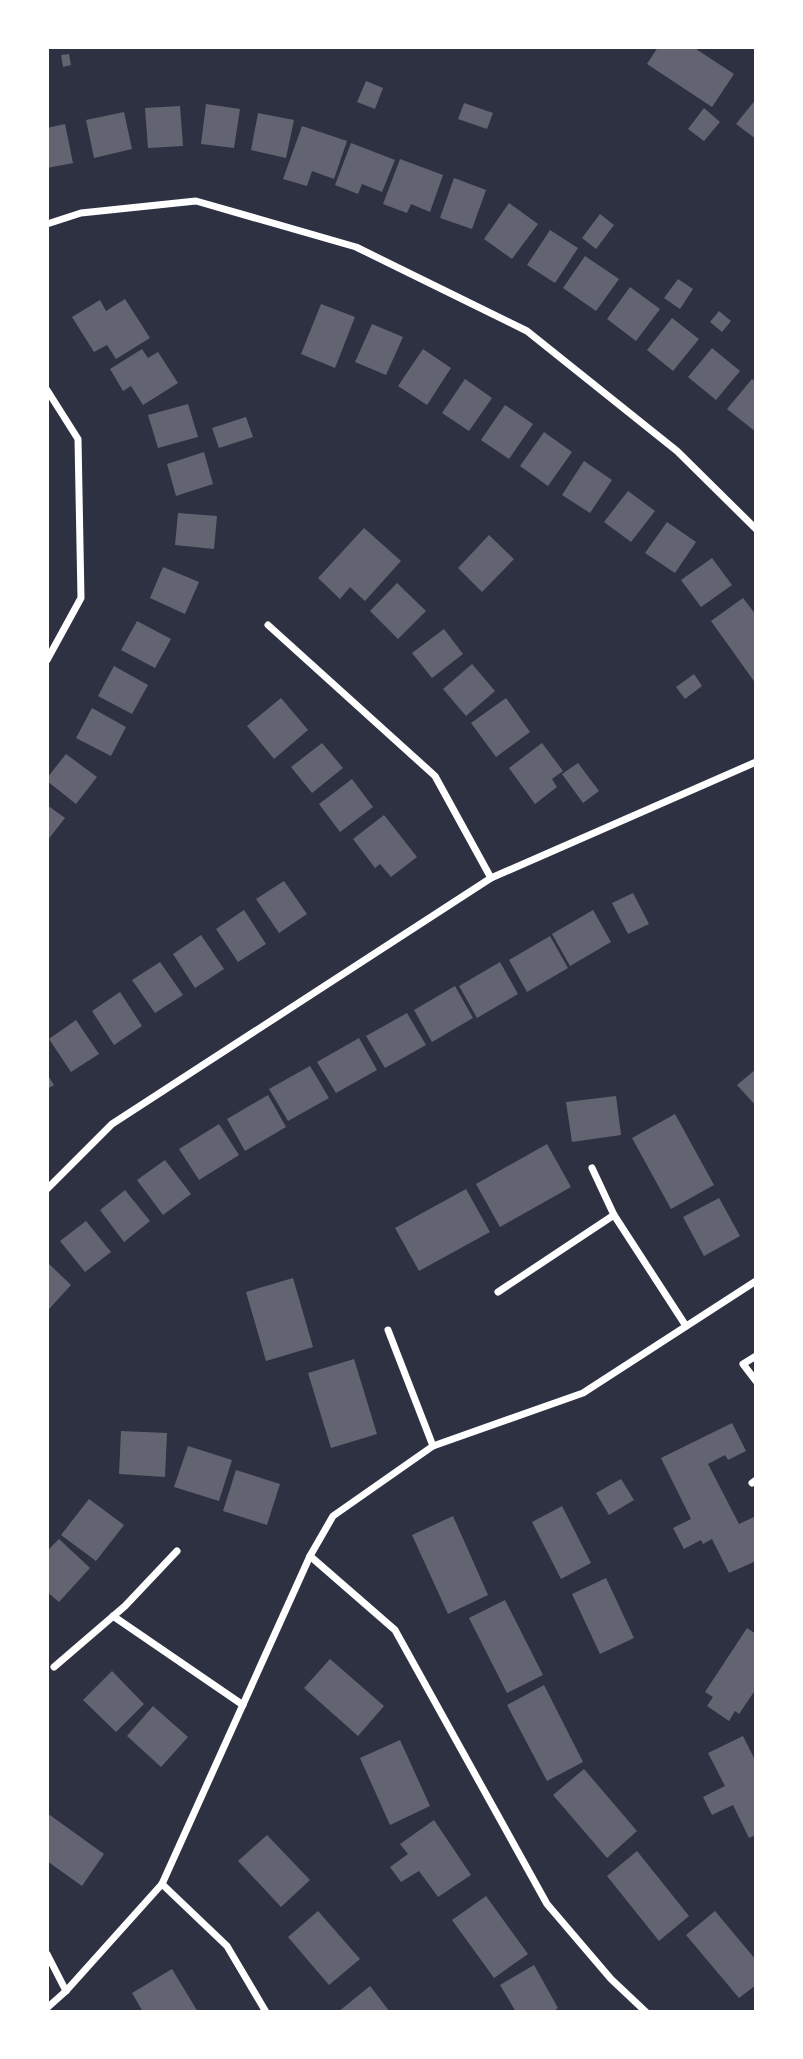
<svg xmlns="http://www.w3.org/2000/svg" width="803" height="2059" viewBox="0 0 803 2059" font-family="'PT Sans Narrow',sans-serif">
	<style>
		.building { fill: #626471 }
		.lines { fill: none; stroke-linecap: round; stroke-linejoin: round }
		.minor { stroke: #fff; stroke-width: 7 }
	</style>
	<rect width="100%" height="100%" fill="#2d3142"/>
	<g class="building">
		<path d="M658,47h35l41,27 -22,33 -65,-43z"/>
		<path d="M69,54l2,11 -8,2 -2,-12z"/>
		<path d="M366,81l17,7 -8,21 -18,-7z"/>
		<path d="M756,99v40l-20,-15z"/>
		<path d="M464,103l29,10 -6,16 -29,-10z"/>
		<path d="M206,104l34,5 -6,39 -33,-4z"/>
		<path d="M180,106l3,40 -35,2 -3,-40z"/>
		<path d="M704,108l16,14 -16,19 -16,-12z"/>
		<path d="M124,112l8,37 -38,9 -8,-38z"/>
		<path d="M258,113l36,7 -8,38 -35,-8z"/>
		<path d="M65,124l8,39 -26,5v-40z"/>
		<path d="M302,126l45,15 -13,38 -22,-8 -5,15 -24,-7z"/>
		<path d="M351,143l44,17 -13,32 -20,-8 -4,10 -23,-9z"/>
		<path d="M400,159l43,16 -13,37 -19,-8 -4,9 -24,-9z"/>
		<path d="M454,178l32,12 -14,39 -32,-11z"/>
		<path d="M509,203l29,21 -26,35 -28,-20z"/>
		<path d="M600,214l14,11 -18,24 -14,-11z"/>
		<path d="M550,230l28,18 -23,35 -28,-18z"/>
		<path d="M585,256l34,23 -23,32 -33,-23z"/>
		<path d="M678,279l15,10 -13,20 -16,-11z"/>
		<path d="M630,287l30,22 -24,32 -29,-22z"/>
		<path d="M125,299l25,39 -34,21 -9,-14 -13,7 -22,-35 28,-17 6,11z"/>
		<path d="M321,304l34,13 -20,51 -34,-14z"/>
		<path d="M719,311l12,10 -9,11 -12,-10z"/>
		<path d="M672,318l27,21 -26,32 -26,-21z"/>
		<path d="M372,324l31,13 -17,38 -31,-13z"/>
		<path d="M712,348l28,23 -24,29 -28,-23z"/>
		<path d="M142,349l6,9 10,-6 20,31 -35,22 -12,-19 -8,5 -13,-22z"/>
		<path d="M423,349l28,19 -24,37 -29,-19z"/>
		<path d="M465,379l27,19 -23,33 -27,-18z"/>
		<path d="M752,379l4,3v50l-29,-23z"/>
		<path d="M188,404l10,33 -40,11 -10,-33z"/>
		<path d="M505,405l28,19 -24,35 -28,-19z"/>
		<path d="M246,417l7,20 -34,11 -7,-20z"/>
		<path d="M544,432l28,20 -24,34 -28,-20z"/>
		<path d="M204,452l9,32 -37,12 -9,-32z"/>
		<path d="M584,461l28,19 -22,33 -28,-18z"/>
		<path d="M628,491l27,20 -24,31 -27,-20z"/>
		<path d="M178,513l39,3 -3,33 -39,-4z"/>
		<path d="M667,522l29,20 -21,31 -30,-20z"/>
		<path d="M364,528l37,33 -36,40 -15,-14 -10,12 -22,-21z"/>
		<path d="M489,535l25,24 -32,33 -24,-24z"/>
		<path d="M712,558l20,27 -31,22 -20,-27z"/>
		<path d="M163,567l36,15 -14,32 -35,-16z"/>
		<path d="M397,583l29,28 -28,28 -28,-28z"/>
		<path d="M743,598l13,17v69l-45,-63z"/>
		<path d="M137,621l34,18 -16,29 -34,-18z"/>
		<path d="M444,629l19,25 -31,24 -20,-25z"/>
		<path d="M472,664l23,27 -29,25 -23,-27z"/>
		<path d="M114,666l34,19 -16,29 -34,-18z"/>
		<path d="M694,674l8,12 -17,13 -9,-12z"/>
		<path d="M281,698l27,32 -34,29 -27,-33z"/>
		<path d="M506,698l24,34 -34,25 -25,-34z"/>
		<path d="M92,708l34,19 -15,29 -35,-18z"/>
		<path d="M322,743l21,25 -31,25 -21,-26z"/>
		<path d="M542,743l21,28 -11,8 5,8 -22,17 -26,-36z"/>
		<path d="M66,754l31,23 -21,27 -29,-23v-3z"/>
		<path d="M578,763l21,28 -16,12 -21,-29z"/>
		<path d="M352,779l21,28 -33,25 -21,-28z"/>
		<path d="M47,805l18,13 -18,23z"/>
		<path d="M384,815l33,42 -26,20 -11,-13 -5,4 -22,-29z"/>
		<path d="M284,881l23,33 -28,19 -23,-34z"/>
		<path d="M633,893l16,31 -21,10 -16,-31z"/>
		<path d="M244,910l22,34 -28,18 -22,-33z"/>
		<path d="M593,910l18,32 -41,24 -18,-32z"/>
		<path d="M201,935l23,34 -29,19 -22,-34z"/>
		<path d="M550,936l18,32 -41,24 -18,-32z"/>
		<path d="M160,962l23,33 -28,18 -23,-33z"/>
		<path d="M500,962l18,32 -41,24 -18,-32z"/>
		<path d="M455,986l18,32 -41,24 -18,-32z"/>
		<path d="M120,992l22,34 -28,19 -22,-34z"/>
		<path d="M407,1013l19,32 -41,23 -19,-32z"/>
		<path d="M76,1020l23,34 -28,18 -22,-33z"/>
		<path d="M359,1038l18,32 -41,23 -19,-31z"/>
		<path d="M310,1066l19,32 -41,23 -19,-32z"/>
		<path d="M756,1069v37l-19,-21z"/>
		<path d="M47,1074l7,11 -7,4z"/>
		<path d="M268,1095l18,32 -41,24 -18,-32z"/>
		<path d="M616,1096l5,39 -49,7 -6,-40z"/>
		<path d="M675,1114l39,71 -43,24 -39,-71z"/>
		<path d="M219,1124l20,31 -40,25 -20,-31z"/>
		<path d="M547,1144l24,43 -71,40 -24,-43z"/>
		<path d="M165,1160l26,34 -28,21 -26,-35z"/>
		<path d="M466,1189l24,43 -71,39 -24,-43z"/>
		<path d="M125,1190l25,31 -26,21 -24,-32z"/>
		<path d="M719,1198l21,38 -36,20 -21,-39z"/>
		<path d="M86,1221l25,31 -26,20 -25,-31z"/>
		<path d="M47,1262l24,23 -22,24 -2,-2z"/>
		<path d="M293,1278l20,69 -47,14 -20,-69z"/>
		<path d="M354,1359l23,75 -46,14 -23,-75z"/>
		<path d="M732,1423l14,28 -18,9 -3,-5 -17,9 31,60 17,-8v45l-27,12 -17,-34 -9,5 -2,-4 -17,9 -11,-21 18,-9 -30,-61z"/>
		<path d="M121,1431l46,2 -2,44 -46,-3z"/>
		<path d="M188,1446l44,14 -13,41 -45,-14z"/>
		<path d="M236,1470l44,14 -13,41 -44,-14z"/>
		<path d="M621,1479l13,21 -25,15 -13,-22z"/>
		<path d="M89,1499l35,26 -28,36 -35,-26z"/>
		<path d="M562,1506l29,57 -30,16 -29,-57z"/>
		<path d="M453,1516l35,79 -40,19 -36,-79z"/>
		<path d="M59,1539l31,29 -31,34 -12,-10v-41z"/>
		<path d="M606,1578l28,60 -34,16 -28,-60z"/>
		<path d="M505,1600l38,75 -36,18 -38,-75z"/>
		<path d="M747,1628l9,6v55l-17,25 -4,-3 -6,10 -22,-15 6,-9 -8,-5z"/>
		<path d="M330,1659l54,47 -26,30 -54,-48z"/>
		<path d="M112,1671l32,33 -28,28 -33,-32z"/>
		<path d="M544,1685l39,77 -36,19 -40,-76z"/>
		<path d="M153,1706l35,31 -27,30 -34,-31z"/>
		<path d="M743,1736l13,26v73l-7,3 -16,-33 -21,10 -9,-18 22,-11 -17,-33z"/>
		<path d="M400,1740l30,66 -40,19 -30,-67z"/>
		<path d="M584,1769l53,62 -30,27 -54,-63z"/>
		<path d="M47,1813l57,41 -22,32 -35,-25z"/>
		<path d="M434,1820l37,55 -33,22 -19,-26 -18,11 -11,-15 18,-13 -8,-10z"/>
		<path d="M267,1835l43,45 -29,27 -43,-46z"/>
		<path d="M637,1851l52,65 -30,25 -52,-65z"/>
		<path d="M486,1896l42,58 -34,24 -42,-58z"/>
		<path d="M318,1911l42,48 -31,26 -41,-48z"/>
		<path d="M715,1911l41,49v25l-17,13 -53,-63z"/>
		<path d="M534,1965l24,43 -6,4h-36l-16,-27z"/>
		<path d="M172,1969l26,43h-55l-11,-19z"/>
		<path d="M370,1986l20,26h-52z"/>
	</g>
	<g class="lines">
		<g class="minor">
			<path d="M47,224l34,-11 115,-12 160,46 171,84 150,120 79,78"/>
			<path d="M47,390l31,49 3,159 -34,62"/>
			<path d="M268,625l167,151 56,102"/>
			<path d="M592,1168l22,47"/>
			<path d="M47,1189l65,-65 379,-246 265,-116"/>
			<path d="M498,1292l116,-77 72,111"/>
			<path d="M388,1330l45,116"/>
			<path d="M756,1356l-13,8 13,17"/>
			<path d="M752,1483l4,-3"/>
			<path d="M310,1556l85,74 152,274 64,75 35,33"/>
			<path d="M113,1616l130,89"/>
			<path d="M54,1667l71,-61 52,-55"/>
			<path d="M162,1884l65,62 39,66"/>
			<path d="M47,1954l19,37"/>
			<path d="M47,2008l19,-17 96,-107 148,-328 23,-40 100,-70 150,-53 173,-112"/>
		</g>
	</g>
	<rect width="803" height="2059" fill="none" stroke="#ffffff" stroke-width="98"/>
</svg>
